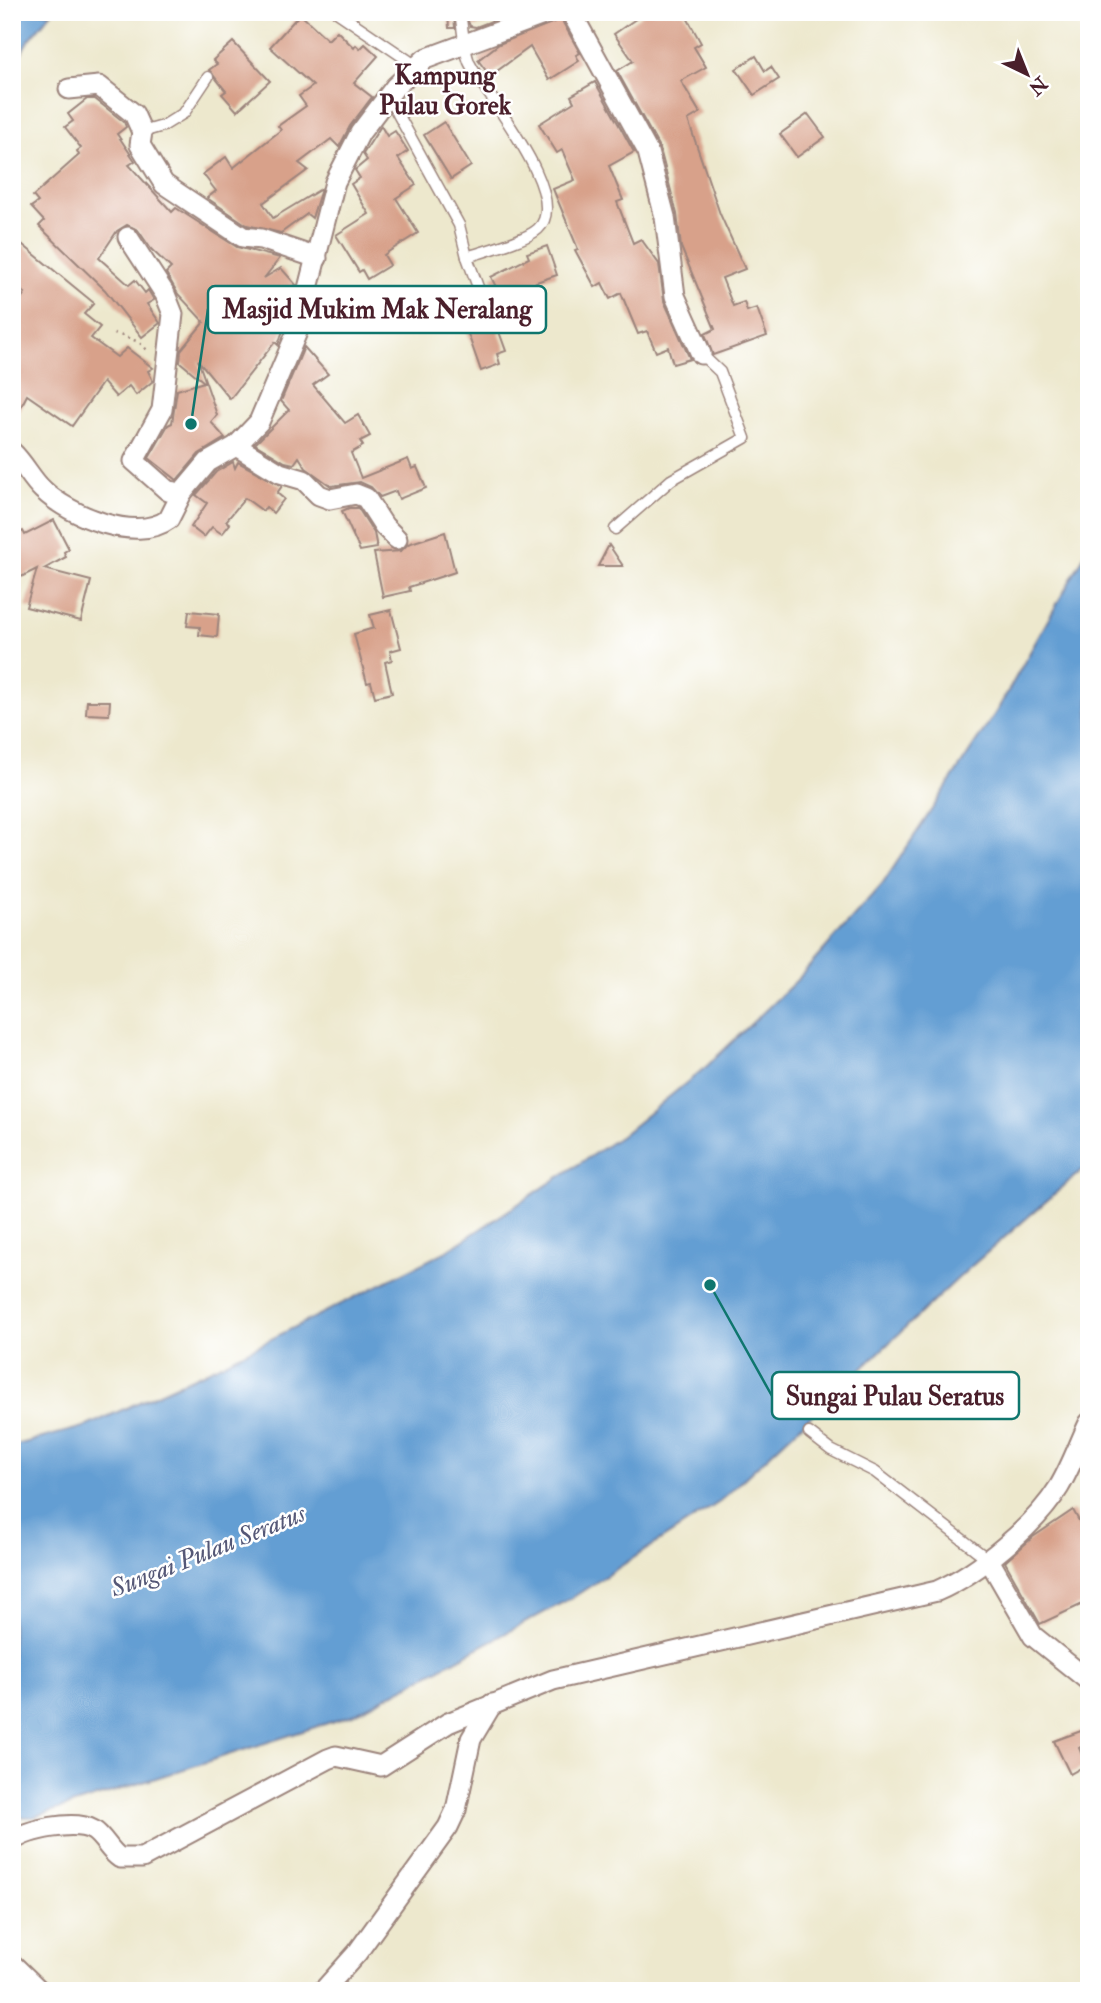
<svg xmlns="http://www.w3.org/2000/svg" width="1101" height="2003" viewBox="0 0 1101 2003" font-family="'IM FELL Double Pica',serif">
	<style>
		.water { fill: #639ed3; stroke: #565e7f; stroke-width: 2 }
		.building { fill: #d8a18a }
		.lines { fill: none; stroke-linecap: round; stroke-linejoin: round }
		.lane-casing { stroke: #9c847c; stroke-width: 13 }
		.street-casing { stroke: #9c847c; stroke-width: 23 }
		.path { stroke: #9c847c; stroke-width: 2.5; stroke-dasharray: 2 5; stroke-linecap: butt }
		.lane { stroke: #fff; stroke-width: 10 }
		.street { stroke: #fff; stroke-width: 19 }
		.labels { text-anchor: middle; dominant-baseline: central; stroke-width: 5; stroke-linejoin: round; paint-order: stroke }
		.neighbourhood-label { font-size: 26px; font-weight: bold; fill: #4a1f2b; stroke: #fff }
		.water-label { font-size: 26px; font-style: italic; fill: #555877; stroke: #fff }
		.leader { fill: none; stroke: #0f766e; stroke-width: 2.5 }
		.callout-dot { fill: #0f766e; stroke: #fff; stroke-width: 2.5 }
		.callout { fill: #fff; stroke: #0f766e; stroke-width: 2.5 }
		.callout-label { font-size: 26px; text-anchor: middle; font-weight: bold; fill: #4a1f2b }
	</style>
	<rect width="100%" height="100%" fill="#fff"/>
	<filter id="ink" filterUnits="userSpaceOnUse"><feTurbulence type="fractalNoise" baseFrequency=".0143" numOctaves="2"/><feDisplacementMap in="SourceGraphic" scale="14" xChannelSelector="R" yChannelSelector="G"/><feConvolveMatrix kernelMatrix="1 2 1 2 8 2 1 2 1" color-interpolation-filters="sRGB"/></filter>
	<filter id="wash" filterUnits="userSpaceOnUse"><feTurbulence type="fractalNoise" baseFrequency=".00686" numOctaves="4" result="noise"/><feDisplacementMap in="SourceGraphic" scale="28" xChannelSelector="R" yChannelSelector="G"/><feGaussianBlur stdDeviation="1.57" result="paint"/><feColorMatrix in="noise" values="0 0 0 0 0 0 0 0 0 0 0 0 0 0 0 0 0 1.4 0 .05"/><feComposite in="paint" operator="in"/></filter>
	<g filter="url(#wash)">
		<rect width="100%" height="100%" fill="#ede8cd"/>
		<g class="water">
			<path d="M52,12l-26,32 -14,27v-59z"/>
			<path d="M1089,547v617l-122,106 -249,233 -143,93 -222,119 -319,102h-22v-371l75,-20 118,-54 242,-121 174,-115 86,-70 90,-86 85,-95 116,-176z"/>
		</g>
		<g id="blocks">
			<g class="building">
				<path d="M448,12h10l-4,5 1,11h-6z"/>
				<path d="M464,12h51l-39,15 -6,-1z"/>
				<path d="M646,12h38l17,31 -7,4 12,20 -25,14 19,32 -12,7 32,94 25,55 -23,9 11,28 11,-4 3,9 10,-3 10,28 -54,19 -8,-21 10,-5 -34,-82 -4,-33 -17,-65 -43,-78 16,-10 -19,-27z"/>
				<path d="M300,14l28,26 9,-9 17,17 2,-3 4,4 5,-5 13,12 -24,27 18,14 -22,29 -11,21 -8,-8 -32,24 9,7 -45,33 10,15 48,-29 -9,29 -5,-4 -26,19 -34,-8 -40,-27 9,-7 -13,-17 23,-17 7,11 48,-38 -3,-4 28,-20 -7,-10 14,-10 -43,-39z"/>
				<path d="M561,19l19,34 -4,2 3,6 -30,19 -19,-33 -40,29 -12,-16 21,-16z"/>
				<path d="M233,42l37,39 -33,30 -15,-17 4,-3 -17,-21 8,-6 -4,-4z"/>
				<path d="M756,56l9,15 6,-4 8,12 -25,16 -18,-26z"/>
				<path d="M595,82l39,70 -25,14 14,34 -6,2 16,41 8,-4 18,25 5,37 26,58 -17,5 -5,-17 -12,5 -9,-21 -9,3 -17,-41 -11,6 -8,-16 -7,4 -20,-37 3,-1 -25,-60 22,-9 -13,-30 -5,3 -18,-29 35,-22 -3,-6z"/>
				<path d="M87,99h8l29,23 2,5 -9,7 18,27 -6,4 43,47 4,-4 61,39 43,11 -16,20 17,-10 15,17 -6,12 1,9 -7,7 4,3 -10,29 -3,-3 -45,57 -32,-39 19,55 -6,7 14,16 -26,16 -22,26 -28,-22 19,-33 4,-2 5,-33 27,-8 -24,-20 1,-12 23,-28 -26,-28 -12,-21 5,-5 -20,-19 -13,-19 -11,-5 -10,6 -18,27 30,27 6,-5 10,13 3,-3 6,10 -7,4 13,19 -18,14 -37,-47 -66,-64 5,-5 -13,-14 7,-5 -5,-6 46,-41 -2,-4 4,-3 -16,-21 8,-6 -5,-7z"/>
				<path d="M808,114l17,23 -28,20 -17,-23z"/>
				<path d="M444,122l27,44 -20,13 -27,-44z"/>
				<path d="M381,126l6,10 8,-5 13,20 -10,7 18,27 -20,13 22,35 -30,19 -4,3 6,10 -23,14 -5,-9 -3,2 -23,-37 33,-21 -18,-30 9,-6 -5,-8 12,-10 -4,-6z"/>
				<path d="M12,236l82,67 -10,11 16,13 -9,11 26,19 10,-9 26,20 -5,3 5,10 -17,14 -7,-9 -13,11 -13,-15 -31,44 -45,-31 -15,29v-112l13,-19 -13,-9z"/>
				<path d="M547,246l10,29 -21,7 6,9 -22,13 -9,-14 -11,5 -9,-18 38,-19 -2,-5z"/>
				<path d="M473,307l2,5 15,-5 16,44 -9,3 3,10 -19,7 -21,-60z"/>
				<path d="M304,347l24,27 -15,11 32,38 13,-8 12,21 -10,5 3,5 -12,7 10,25 47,-19 4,10 5,-2 9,21 -27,11 -3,-8 -16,6 -9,-10 -11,-5 -29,4 -25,-18 -7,-11 -5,7 -9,-2 -30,-18 34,-34 -8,-9z"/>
				<path d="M233,462l2,6 3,-6 44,24 -5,7 7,6 -11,14 -7,-6 -3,4 -18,-13 -19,23 4,3 -8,10 -10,-7 -8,10 -13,-10 16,-24 -11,-8 20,-23z"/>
				<path d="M349,508h9l16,25 3,15 -17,3 -18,-40z"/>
				<path d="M54,520l15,29 -5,3 2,5 -22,12 47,12 -10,40 -55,-14 11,-38 -18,9 -7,-14v-27l11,-6 2,4z"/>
				<path d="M445,532l10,40 -46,15 1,4 -27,6 -9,-44 27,-2 7,-7z"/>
				<path d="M609,545l14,21h-25z"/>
				<path d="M391,610l10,38 -11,3 2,9 -7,2 7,31 -17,4 -4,-15 -4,1 -13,-49 20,-6 -4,-13z"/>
				<path d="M189,611l30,3 -2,23 -18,-2 1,-8 -13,-1z"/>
				<path d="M87,701h23l-1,14 -23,-1z"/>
				<path d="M1073,1510l16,29v62l-49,23 -35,-62 28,-25z"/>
				<path d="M1089,1728v14l-10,6 7,17 -16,9 -16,-33z"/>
			</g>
		</g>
	</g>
	<g filter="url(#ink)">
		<use href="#blocks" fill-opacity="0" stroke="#9c847c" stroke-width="2"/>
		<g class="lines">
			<defs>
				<g id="lane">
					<path d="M337,12l78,53"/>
					<path d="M461,19c2,13 3,30 8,43 15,32 104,134 69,167 -13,12 -54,22 -71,28l16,44"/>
					<path d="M388,96l71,129 8,32"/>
					<path d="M142,132l21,-6 21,-13 24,-36"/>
					<path d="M615,529l56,-49 74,-42 -25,-66 -19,-18"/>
					<path d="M809,1433l22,17 44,22 114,88"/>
				</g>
				<g id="street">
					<path d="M571,12l77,140 17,65 10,79 26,58"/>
					<path d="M69,89l30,-3 35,28 8,18 -2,13 24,39 79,53 18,2 56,19"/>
					<path d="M128,237l37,57 8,20 -11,96 -28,51 34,30 14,2"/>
					<path d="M236,446l44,27 24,7 15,15 11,4 26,-5 10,4 18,28 13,13"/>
					<path d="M12,452c12,11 19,27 31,38 27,26 93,53 126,29l13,-26 26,-31 28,-16 23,-24 38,-90 38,-150 25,-49 35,-46 30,-28 126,-47"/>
					<path d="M989,1560l44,76 56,45"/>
					<path d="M12,1841c16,-12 63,-21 81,-11 11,7 16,21 27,28h22l186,-99 8,-3 45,10 67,-43 105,-43 384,-89c41,-18 98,-65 122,-104 12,-20 20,-43 30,-64"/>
					<path d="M12,1964l28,27"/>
					<path d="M323,1991l34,-38 91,-126 8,-17 15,-71 21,-35"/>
				</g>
			</defs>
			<use href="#lane" class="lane-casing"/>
			<use href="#street" class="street-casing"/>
			<path class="path" d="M114,333l25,9 10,10"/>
			<use href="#lane" class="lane"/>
			<use href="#street" class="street"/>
		</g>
	</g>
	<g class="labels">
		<g class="neighbourhood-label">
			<text x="445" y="76">Kampung<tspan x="445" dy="30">Pulau Gorek</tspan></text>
		</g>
		<g class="water-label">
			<text transform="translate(208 1551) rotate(-22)">Sungai Pulau Seratus</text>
		</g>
	</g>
	<path class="leader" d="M191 424L208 309M710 1285L772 1396"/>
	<g class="callout-dot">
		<circle cx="191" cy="424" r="7"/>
		<circle cx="710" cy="1285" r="7"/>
	</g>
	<g class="callout">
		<rect x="208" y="286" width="338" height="47" rx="7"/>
		<rect x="772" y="1372" width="247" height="47" rx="7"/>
	</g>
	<g class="callout-label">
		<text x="377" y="318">Masjid Mukim Mak Neralang</text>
		<text x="895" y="1405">Sungai Pulau Seratus</text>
	</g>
	<rect width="1101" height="2003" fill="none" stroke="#fff" stroke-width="42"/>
	<g transform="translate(1027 74) rotate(137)" stroke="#ffffff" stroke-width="5" paint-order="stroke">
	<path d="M0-5L12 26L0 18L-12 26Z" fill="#4a1f2b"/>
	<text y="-10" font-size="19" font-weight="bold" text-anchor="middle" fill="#4a1f2b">N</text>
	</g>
</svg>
